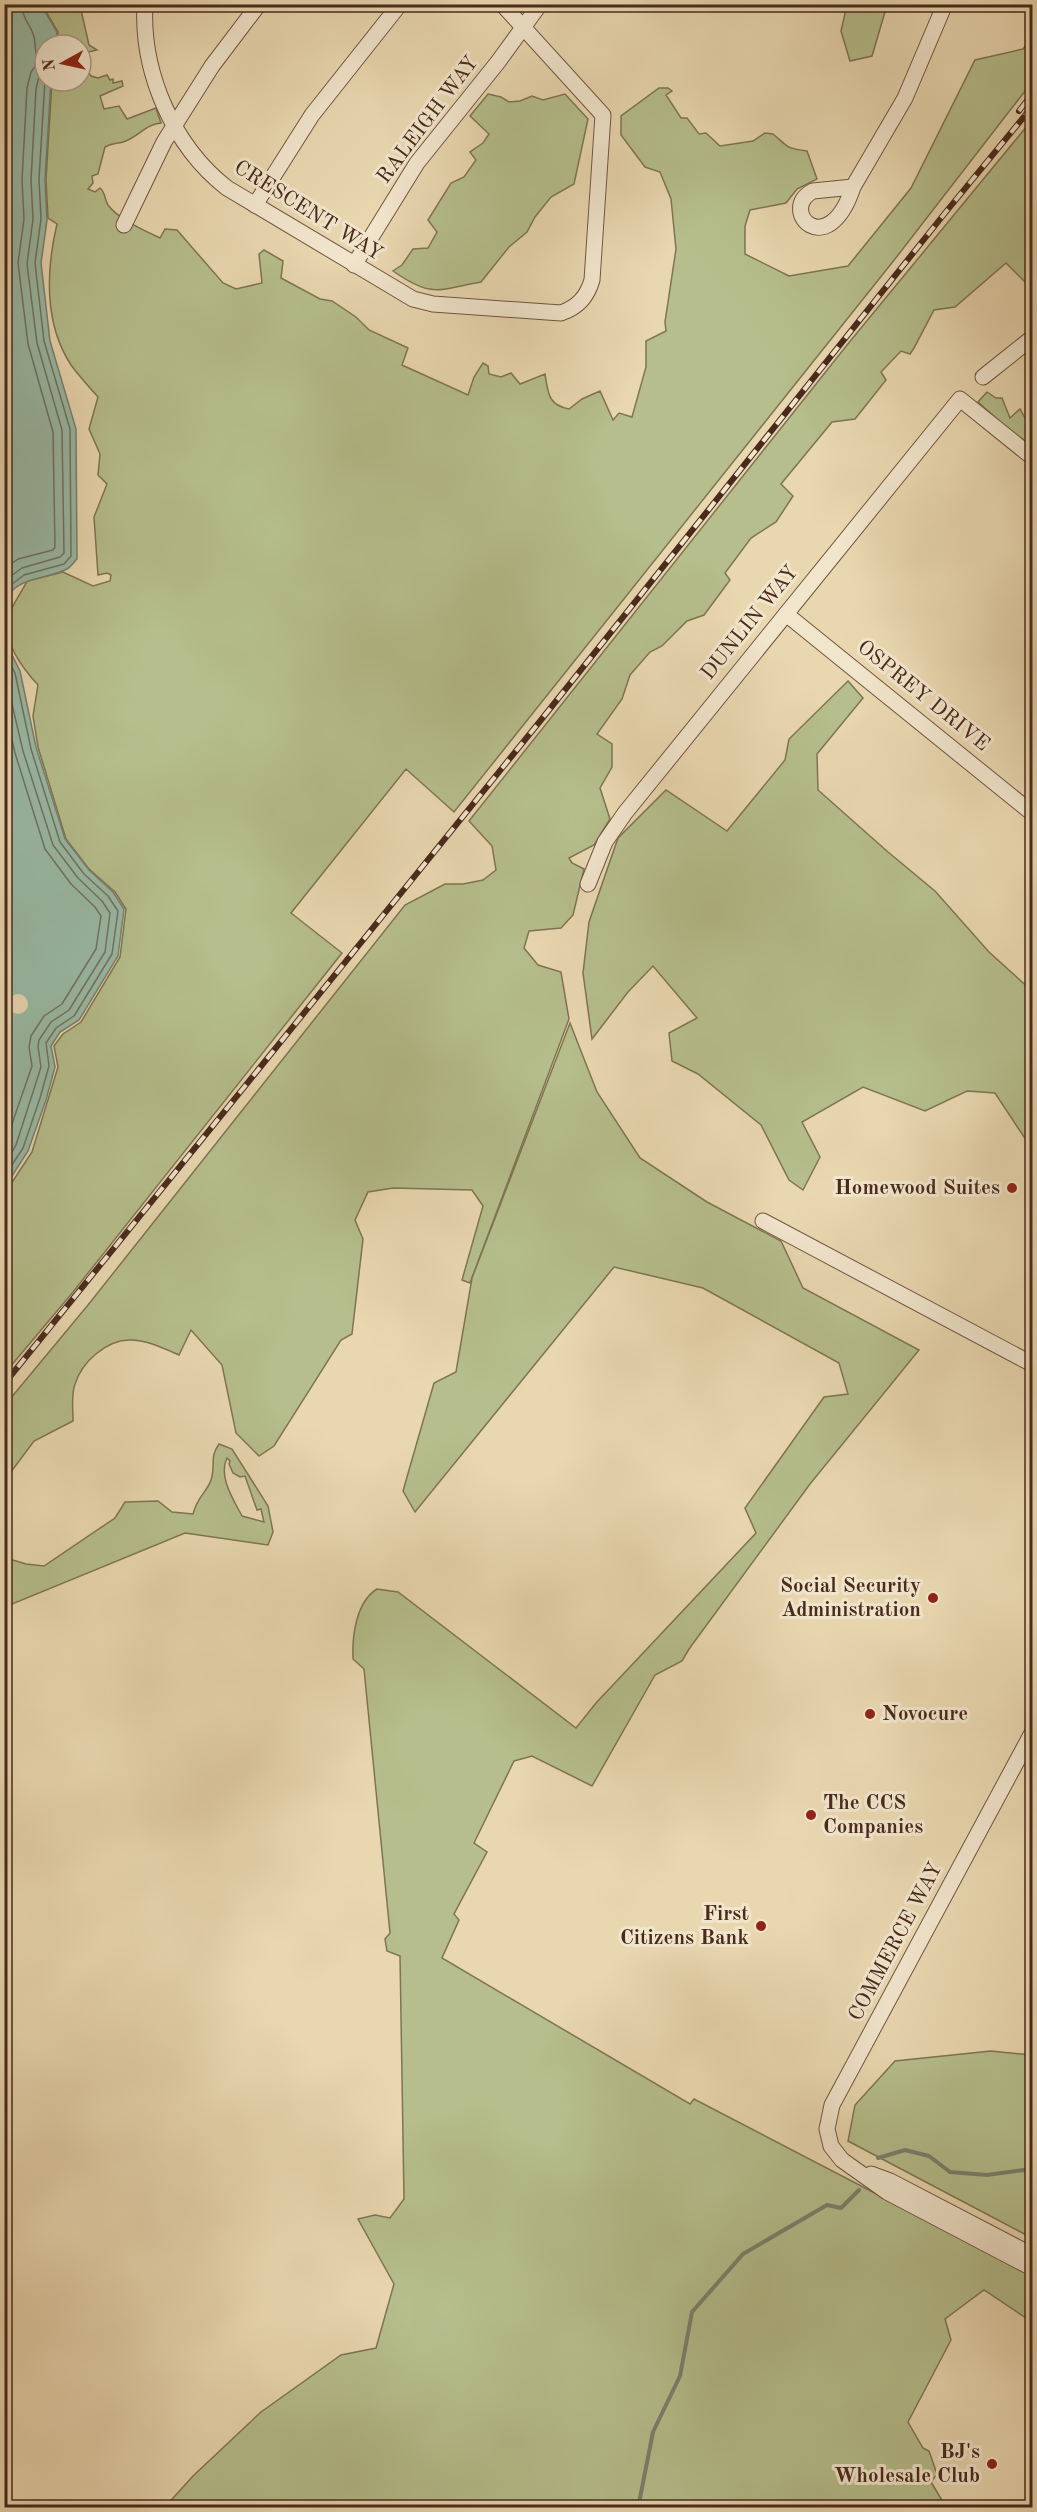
<svg xmlns="http://www.w3.org/2000/svg" width="1037" height="2512" viewBox="0 0 1037 2512" font-family="'Old Standard TT',serif">
	<style>
		.green { fill: #b5be8c; stroke: #7f7454; stroke-width: 1.5; fill-rule: evenodd }
		.water { fill: #99baa6; stroke: #79806f; stroke-width: 1.5 }
		.pier { fill: #e9d7b0 }
		.lines { fill: none; stroke-linecap: round; stroke-linejoin: round }
		.shore { stroke: #717261; stroke-width: 1.5 }
		.stream { stroke: #79806f; stroke-width: 4 }
		.minor-casing { stroke: #715541; stroke-width: 17 }
		.minor { stroke: #f1e5cc; stroke-width: 15 }
		.rail-casing { stroke: #492a1c; stroke-width: 6 }
		.rail { stroke: #f1e5cc; stroke-width: 4; stroke-dasharray: 11; stroke-linecap: butt }
		.poi-dot { fill: #8f2418; stroke: #f1e5cc; stroke-width: 2 }
		.labels { text-anchor: middle; dominant-baseline: central; stroke-width: 6; stroke-linejoin: round; paint-order: stroke }
		.street-label { font-size: 21px; fill: #492a1c; stroke: #f1e5cc }
		.poi-label { font-size: 21px; font-weight: bold; fill: #492a1c; stroke: #f1e5cc; text-anchor: end }
	</style>
	<rect width="100%" height="100%" fill="#e9d7b0"/>
	<filter id="stains"><feTurbulence type="fractalNoise" baseFrequency=".00333" numOctaves="4"/><feColorMatrix values="0 0 0 0 .2 0 0 0 0 .09 0 0 0 0 .02 0 0 0 .5 -.17"/></filter>
	<radialGradient id="worn" r=".72"><stop offset=".6" stop-color="#630" stop-opacity="0"/><stop offset="1" stop-color="#630" stop-opacity=".3"/></radialGradient>
	<g class="green">
		<path d="M47,5h20v3l14,2 8,35 8,5 -16,4v-9h-24l1,-13 -13,-22z"/>
		<path d="M847,5h40l-15,51 -22,5 -9,-30z"/>
		<path d="M1032,37v45l-137,177 -441,553 -48,-43 -115,144 51,40 -269,339 -68,81v-180l27,-41 26,-85 -4,-21 9,-12 18,-12 39,-65 6,-48 -11,-17 -26,-23 -23,-30 -28,-92 -5,-31 5,-31c-14,-15 -36,-44 -31,-66 1,-7 16,-29 20,-38l36,-9 30,14 17,-5 1,-6 -4,-2 -9,2 -4,-58 13,-33 -9,-9 2,-21 -11,-25 9,-32c-9,-10 -19,-21 -27,-32 -27,-41 -25,-95 -14,-141l-9,-6 -2,-38 6,-99h29v-21l10,16 7,2 9,-3 3,5 3,-1v4l9,-2 1,5 -23,10 4,13 15,-3 8,13 29,-11 5,15c-15,1 -24,15 -38,19 -7,2 -11,1 -18,5l-7,27 -6,2 1,7 -5,6 7,3 5,-4c6,5 4,11 8,17 10,14 37,26 52,33l5,-9 12,1 46,53 13,6 26,-6 -3,-29 5,-4 19,11 -2,17 39,21 12,2 24,16 13,13 39,18 -6,17 66,30 6,-18 9,-14 5,3 1,8 12,3 10,-4 9,11 25,-10c3,19 3,31 24,35l13,-10 18,-8 13,29 6,-7 13,4 14,-50v-26l20,-10 -1,-9 11,-73 -5,-50 -11,-27 -15,-5 -24,-32v-19l38,-28h9l4,3 -6,4 15,23h6l12,16 7,-1 14,13 33,-5 12,-8 8,1c16,13 11,14 34,17l10,28 -20,10 -11,14 -36,7 -5,16v28l44,22 59,-10 63,-78 64,-128 48,-11z"/>
		<path d="M488,94l13,3 8,5 11,-1 12,-5 11,4 22,-6 23,25 -14,65 -23,13 -16,20 -8,15 -18,15 -28,35c-44,8 -49,16 -88,-11l9,-6 11,-16 15,-1 9,-16 -9,-12 23,-37 13,-6 12,-17 -6,-8 13,-9 6,-9 -19,-18z"/>
		<path d="M1032,120v169l-26,-26 -51,44 -21,3 -20,38 -4,6 -9,-3 -20,21 5,8 -31,39 -23,3 -51,62 12,12 -17,26 -25,16 -26,35 5,7 -26,35 -17,6 -25,25 -12,6 -20,23 -8,24 -25,35 15,10v23l-12,21 10,31 -16,26 -25,13 3,5 12,6 -11,46 -12,13 -32,3 -5,17 14,17 23,7 8,47 -99,264 -8,-3 21,-74 -11,-16 -79,-2 -25,4 -13,28 8,19 -11,95 -11,6 -67,106 -15,10 -23,-23 -14,-68 -31,-35 -12,25c-16,-7 -32,-15 -49,-15 -24,0 -48,22 -55,44 -4,10 -2,26 -2,37l-39,20 -29,39v-75l83,-100 317,-400 40,-21h18l20,-4 13,-10 -4,-24 -23,-25 378,-476z"/>
		<path d="M987,392l9,6h6l8,20 10,-9 12,22v14l-18,-11 -36,-32z"/>
		<path d="M848,681l15,17 -46,56 1,36 70,62 47,39 54,61 43,39v158l-37,-56 -28,-2 -42,20 -62,-24 -61,35 18,35 -17,33 -14,-10 -28,-55 -63,-51 -26,-13 -3,-28 28,-15 -44,-52 -25,26 -36,47 -9,-66 6,-51 29,-84 48,-48 61,41 58,-71 4,-21z"/>
		<path d="M570,1023l27,69 43,66 67,44 74,39 22,47 116,62 -109,134 -121,165 -7,12 -27,14 -63,111 -60,-30 -18,5 -40,82 13,9 -33,62 5,6 -17,38 248,146 4,-5 338,176v47l-48,-32 -39,29 6,21 -43,82 15,26 6,3 8,23 -6,8 15,25 -782,1 29,-32 68,-64 80,-57 35,-7 18,-64 -36,-65 17,-4 15,3 14,-19 -4,-243 -13,-5 -2,-12 5,-6 -26,-264 -11,-10c-1,-23 3,-57 24,-70l21,3 178,136 20,-25 160,-170 -11,-25 79,-111 24,-3 -9,-31 -136,-75 -89,-21 -199,245 -12,-21 31,-108 22,-11 16,-94z"/>
		<path d="M219,1444l13,5 36,57 5,26 -5,13 -83,-12 -180,74v-52l1,3 20,6 18,2 71,-48 10,-16 33,-1 14,11 21,2c4,-17 14,-22 18,-34 5,-15 -2,-22 8,-36zM227,1458l3,3 -1,3 4,9 7,4 5,-1 12,34 4,-1 3,13 -22,-6c-9,-17 -24,-40 -15,-58z"/>
		<path d="M991,2051l41,4v183l-184,-97 7,-36 40,-44z"/>
	</g>
	<g class="water">
		<path d="M5,4l41,1 -2,5 13,22 -2,13h-10v36h6l-6,99 2,40 -6,43 9,78 26,88 1,130c-3,3 -6,8 -10,10 -21,11 -51,7 -62,32z"/>
		<path d="M4,639l16,32 16,76 29,92 24,31 24,22 11,17 -6,47 -39,64 -19,12 -9,14 4,21 -9,33 -18,51 -23,36z"/>
	</g>
	<circle class="pier" cx="18" cy="1004" r="10"/>
	<g class="lines">
		<g class="shore">
			<path d="M4,569l14,-10 35,-9 2,-3 -2,-115 -25,-88 -10,-81 6,-44 -2,-39 5,-92 4,-16 8,-11c-5,-9 -3,-15 -5,-24 -3,-13 -13,-18 -11,-33"/>
			<path d="M4,581l18,-13 38,-11 4,-4 -2,-123 -25,-87 -10,-79 6,-45 -2,-39 5,-91 3,-13 6,-7"/>
			<path d="M4,590l20,-15 40,-11 7,-8 -1,-127 -26,-88 -9,-78 6,-44 -2,-40 6,-99"/>
			<path d="M4,652l11,21 16,76 29,93 24,32 24,22 10,15 -6,43 -38,62 -18,12 -10,15 3,23 -9,32 -17,50 -19,29"/>
			<path d="M4,670l19,81 30,94 25,33 24,23 8,12 -5,39 -36,58 -18,12 -12,18 -1,7 3,20 -25,78 -12,20"/>
			<path d="M4,705l11,48 30,96 26,35 24,23 6,9 -5,33 -34,55 -18,12 -13,20 -2,11 3,19 -28,81"/>
		</g>
		<g class="stream">
			<path d="M878,2158l27,-8 24,6 21,16 37,3 37,-5 8,1"/>
			<path d="M638,2508l15,-76 27,-56 12,-64 51,-58 84,-49 14,3 18,-18"/>
		</g>
		<defs>
			<g id="minor">
				<path d="M145,4c-4,68 28,142 82,184l186,111 20,5 128,9c17,-6 26,-16 31,-33l11,-165 -101,-111"/>
				<path d="M853,187l-40,4c-36,19 15,73 40,-4l52,-89 40,-94"/>
				<path d="M255,205l57,-90 88,-111"/>
				<path d="M124,225l40,-83 48,-76 47,-62"/>
				<path d="M354,265l63,-102 81,-101 42,-58"/>
				<path d="M983,377l49,-39"/>
				<path d="M786,614l246,199"/>
				<path d="M588,884l17,-42 20,-29 335,-414 72,58"/>
				<path d="M763,1221l269,143"/>
				<path d="M1032,1733l-200,372 -5,24 4,17 11,14 45,32 145,76"/>
				<path d="M871,2174l19,7 142,74"/>
			</g>
		</defs>
		<use href="#minor" class="minor-casing"/>
		<use href="#minor" class="minor"/>
		<defs>
			<g id="rail">
				<path d="M1019,111l13,-17"/>
				<path d="M4,1384l537,-664 404,-507 87,-106"/>
			</g>
		</defs>
		<use href="#rail" class="rail-casing"/>
		<use href="#rail" class="rail"/>
	</g>
	<g class="poi-dot">
		<circle cx="1012" cy="1188" r="6"/>
		<circle cx="933" cy="1598" r="6"/>
		<circle cx="870" cy="1714" r="6"/>
		<circle cx="811" cy="1815" r="6"/>
		<circle cx="761" cy="1926" r="6"/>
		<circle cx="992" cy="2464" r="6"/>
	</g>
	<g class="labels">
		<g class="street-label">
			<text transform="translate(428 120) rotate(-53)">RALEIGH WAY</text>
			<text transform="translate(308 211) rotate(32)">CRESCENT WAY</text>
			<text transform="translate(750 623) rotate(-51)">DUNLIN WAY</text>
			<text transform="translate(923 696) rotate(39)">OSPREY DRIVE</text>
			<text transform="translate(896 1942) rotate(-62)">COMMERCE WAY</text>
		</g>
		<g class="poi-label">
			<text x="1000" y="1188">Homewood Suites</text>
			<text x="921" y="1586">Social Security<tspan x="921" dy="24">Administration</tspan></text>
			<text x="882" y="1714" text-anchor="start">Novocure</text>
			<text x="823" y="1803" text-anchor="start">The CCS<tspan x="823" dy="24">Companies</tspan></text>
			<text x="749" y="1914">First<tspan x="749" dy="24">Citizens Bank</tspan></text>
			<text x="980" y="2452">BJ's<tspan x="980" dy="24">Wholesale Club</tspan></text>
		</g>
	</g>
	<rect width="1037" height="2512" fill="none" stroke="#e9d7b0" stroke-width="24"/>
	<rect x="6" y="6" width="1025" height="2500" fill="none" stroke="#492a1c" stroke-width="3"/>
	<rect x="12" y="12" width="1013" height="2488" fill="none" stroke="#492a1c" stroke-width="1.5"/>
	<g transform="translate(63 63) rotate(262)"><circle r="28" fill="#f1e5cc" stroke="#ae9a86" stroke-width="1.5"/>
	<path d="M0-4.5L10 22L0 15L-10 22Z" fill="#8f2418"/>
	<text y="-9" font-size="16" font-weight="bold" text-anchor="middle" fill="#492a1c">N</text>
	</g>
	<rect width="100%" height="100%" filter="url(#stains)"/>
	<rect width="100%" height="100%" fill="url(#worn)"/>
</svg>
